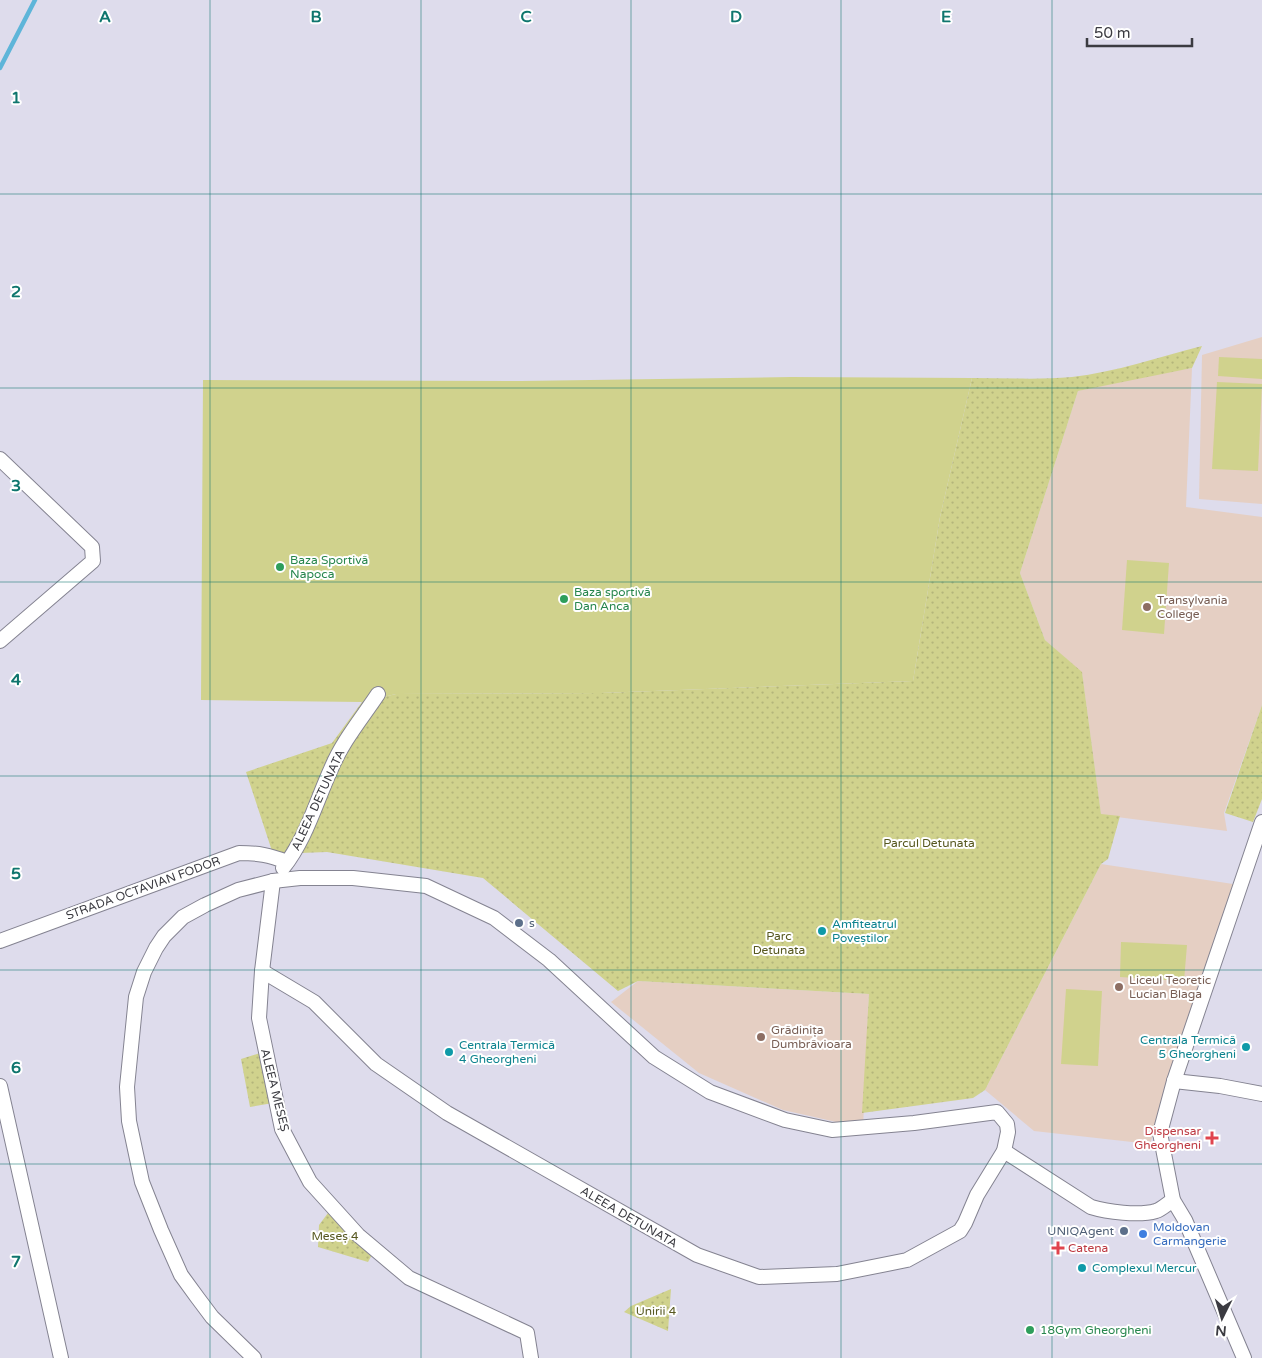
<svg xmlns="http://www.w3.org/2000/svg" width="1262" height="1358" viewBox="0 0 1262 1358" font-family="'Varela Round',sans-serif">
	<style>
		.education { fill: #e5cfc3 }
		.green { fill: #d0d28d }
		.park { fill: url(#park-dots) }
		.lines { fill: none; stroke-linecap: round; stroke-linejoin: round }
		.stream { stroke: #5eb5d9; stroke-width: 4.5 }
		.street-casing { stroke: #848391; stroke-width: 16 }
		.street { stroke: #fff; stroke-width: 14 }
		.grid { fill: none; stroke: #0f766e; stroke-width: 1; stroke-opacity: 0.55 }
		.leisure-dot { fill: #2e9e5b; stroke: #fff; stroke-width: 2 }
		.education-dot { fill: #8d6e63; stroke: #fff; stroke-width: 2 }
		.service-dot { fill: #5c6f8a; stroke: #fff; stroke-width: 2 }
		.culture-dot { fill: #0f9aa8; stroke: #fff; stroke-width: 2 }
		.health-dot { fill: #e0444e; stroke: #fff; stroke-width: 2 }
		.shop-dot { fill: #3f7fe0; stroke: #fff; stroke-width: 2 }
		.labels { text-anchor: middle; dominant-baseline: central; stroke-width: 4; stroke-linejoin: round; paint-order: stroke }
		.leisure-label { font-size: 12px; fill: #27864d; stroke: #fff; text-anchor: start }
		.education-label { font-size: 12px; fill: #785e54; stroke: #fff; text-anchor: start }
		.street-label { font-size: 12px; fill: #3b3b41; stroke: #fff }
		.park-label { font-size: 12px; fill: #575820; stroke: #fff }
		.service-label { font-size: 12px; fill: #4e5e75; stroke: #fff; text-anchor: start }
		.culture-label { font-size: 12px; fill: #0d838f; stroke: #fff; text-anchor: start }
		.health-label { font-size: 12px; fill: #be3a42; stroke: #fff; text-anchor: end }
		.shop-label { font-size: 12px; fill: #366cbe; stroke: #fff; text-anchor: start }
		.grid-label { font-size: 16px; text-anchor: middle; font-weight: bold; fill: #0f766e; stroke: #fff; stroke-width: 4; stroke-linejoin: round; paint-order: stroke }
	</style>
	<defs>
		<pattern id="park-dots" width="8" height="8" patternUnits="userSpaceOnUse" patternTransform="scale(1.25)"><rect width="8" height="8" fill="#d0d28d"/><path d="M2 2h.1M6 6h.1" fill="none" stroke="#b4b57b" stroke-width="1.8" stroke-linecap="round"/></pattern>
	</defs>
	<rect width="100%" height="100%" fill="#dedcec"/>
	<g class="education">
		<path d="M1262,337v167l-63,-5 3,-144z"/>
		<path d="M1192,368l-6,139 76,10v188l-38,108 3,18 -126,-16 -19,-142 -37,-33 -25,-67 58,-182 55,-13z"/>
		<path d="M1101,864l132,20 -83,260 -116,-13 -49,-41z"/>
		<path d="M638,981l231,13 -6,134 -80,-18 -84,-37 -88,-71z"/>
	</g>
	<g class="green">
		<path d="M1219,357l43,2v20l-44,-3z"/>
		<path d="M791,377l181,1 -32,139 -27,164 -312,12 -205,1 -34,8 -161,-2 2,-320 318,1z"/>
		<path d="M1217,382l45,2 -4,87 -46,-2z"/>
		<path d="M1127,560l42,3 -5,71 -42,-4z"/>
		<path d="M1121,942l66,3 -3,36 -64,-4z"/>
		<path d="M1066,989l36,2 -4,75 -37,-2z"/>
	</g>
	<g class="park">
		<path d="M1202,346l-10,22 -114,23 -58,182 25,67 37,32 19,142 19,2 -12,43 -7,5 -116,226 -12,8 -111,15 7,-119 -231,-13 -20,10 -135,-113 -156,-26 -54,2 -27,-82 86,-29 30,-41 34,-8 205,-1 312,-12 27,-164 32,-139c33,0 67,2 100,-1 44,-5 87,-20 130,-31z"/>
		<path d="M1262,705v94l-9,23 -28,-9z"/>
		<path d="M260,1053l13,50 -23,4 -9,-48z"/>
		<path d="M331,1209l43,42 -6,11 -50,-15 1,-22z"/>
		<path d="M671,1289l-3,42 -44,-19 7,-6z"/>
	</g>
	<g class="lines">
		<path class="stream" d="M0,68l35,-68"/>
		<defs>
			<g id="street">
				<path d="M0,459l92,88 1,14 -93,80"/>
				<path d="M283,868c23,-29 33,-66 48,-99 11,-27 31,-51 47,-75"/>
				<path d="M273,881l-11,90 -3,47 23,111 28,53 48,53 51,43 118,55 4,25"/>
				<path d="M0,941l239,-88c19,0 30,2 48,9"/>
				<path d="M1174,1081l46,5 42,8"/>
				<path d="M0,1086l61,272"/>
				<path d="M1004,1151l87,56c16,5 48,9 65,4 6,-2 12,-8 17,-11"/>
				<path d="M254,1358l-42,-41 -15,-20 -16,-22 -20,-45 -19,-48 -6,-28 -7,-33 -2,-34 9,-90 8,-25 12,-24 8,-12 19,-19 22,-12 33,-15 35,-9 27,-3h53l73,8 68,32 55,42 105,97 56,35 75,28 47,10 82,-7 83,-11 10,12 1,8 -4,19 -27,44 -12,28 -5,8 -53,29 -70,14 -78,3 -62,-22 -250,-142 -71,-49 -62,-62 -52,-31"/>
				<path d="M1244,1358l-59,-138 -12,-20 -13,-67 14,-52 88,-259"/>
			</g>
		</defs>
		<use href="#street" class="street-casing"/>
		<use href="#street" class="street"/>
	</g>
	<path class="grid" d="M210,0v1358M421,0v1358M631,0v1358M841,0v1358M1052,0v1358M0,194h1262M0,388h1262M0,582h1262M0,776h1262M0,970h1262M0,1164h1262"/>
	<g class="leisure-dot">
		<circle cx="280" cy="567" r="5"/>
		<circle cx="564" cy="599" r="5"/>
		<circle cx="1030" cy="1330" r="5"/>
	</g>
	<g class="education-dot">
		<circle cx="1147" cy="607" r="5"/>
		<circle cx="1119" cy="987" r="5"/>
		<circle cx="761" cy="1037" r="5"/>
	</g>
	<g class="service-dot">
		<circle cx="519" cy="923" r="5"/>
		<circle cx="1124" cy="1231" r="5"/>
	</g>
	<g class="culture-dot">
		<circle cx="822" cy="931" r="5"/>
		<circle cx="1246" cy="1047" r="5"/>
		<circle cx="449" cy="1052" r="5"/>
		<circle cx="1082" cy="1268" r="5"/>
	</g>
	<g class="health-dot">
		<path d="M1209.5 1130.5h5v5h5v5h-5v5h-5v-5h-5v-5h5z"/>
		<path d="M1055.5 1240.5h5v5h5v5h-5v5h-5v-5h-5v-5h5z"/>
	</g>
	<circle class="shop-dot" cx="1143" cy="1234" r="5"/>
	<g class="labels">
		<g class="leisure-label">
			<text x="290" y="560">Baza Sportivă<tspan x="290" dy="14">Napoca</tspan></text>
			<text x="574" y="592">Baza sportivă<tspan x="574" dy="14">Dan Anca</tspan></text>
			<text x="1040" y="1330">18Gym Gheorgheni</text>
		</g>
		<g class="education-label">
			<text x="1157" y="600">Transylvania<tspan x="1157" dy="14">College</tspan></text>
			<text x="1129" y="980">Liceul Teoretic<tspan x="1129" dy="14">Lucian Blaga</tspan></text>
			<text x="771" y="1030">Grădinița<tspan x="771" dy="14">Dumbrăvioara</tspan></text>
		</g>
		<g class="street-label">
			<text transform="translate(318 800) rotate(-65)">ALEEA DETUNATA</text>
			<text transform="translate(143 888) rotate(-20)">STRADA OCTAVIAN FODOR</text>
			<text transform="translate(275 1090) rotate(76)">ALEEA MESEȘ</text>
			<text transform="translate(629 1217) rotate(30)">ALEEA DETUNATA</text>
		</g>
		<g class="park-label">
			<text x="929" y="843">Parcul Detunata</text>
			<text x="779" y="936">Parc<tspan x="779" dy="14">Detunata</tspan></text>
			<text x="335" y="1236">Meseș 4</text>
			<text x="656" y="1311">Unirii 4</text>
		</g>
		<g class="service-label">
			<text x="529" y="923">s</text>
			<text x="1114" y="1231" text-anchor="end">UNIQAgent</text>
		</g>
		<g class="culture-label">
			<text x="832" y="924">Amfiteatrul<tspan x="832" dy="14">Poveștilor</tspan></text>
			<text x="1236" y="1040" text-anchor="end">Centrala Termică<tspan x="1236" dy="14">5 Gheorgheni</tspan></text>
			<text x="459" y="1045">Centrala Termică<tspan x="459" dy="14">4 Gheorgheni</tspan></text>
			<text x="1092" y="1268">Complexul Mercur</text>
		</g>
		<g class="health-label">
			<text x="1201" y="1131">Dispensar<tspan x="1201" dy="14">Gheorgheni</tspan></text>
			<text x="1068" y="1248" text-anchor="start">Catena</text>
		</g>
		<g class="shop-label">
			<text x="1153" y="1227">Moldovan<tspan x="1153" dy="14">Carmangerie</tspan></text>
		</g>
	</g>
	<g class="grid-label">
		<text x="105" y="22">A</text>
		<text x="316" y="22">B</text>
		<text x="526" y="22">C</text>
		<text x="736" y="22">D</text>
		<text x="946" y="22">E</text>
		<text x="16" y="103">1</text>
		<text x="16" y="297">2</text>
		<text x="16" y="491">3</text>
		<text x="16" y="685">4</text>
		<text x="16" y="879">5</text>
		<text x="16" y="1073">6</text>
		<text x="16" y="1267">7</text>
	</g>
	<g transform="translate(1222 1318) rotate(185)" stroke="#ffffff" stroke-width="4" paint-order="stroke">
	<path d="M0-4L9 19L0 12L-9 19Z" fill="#3b3b41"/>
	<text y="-8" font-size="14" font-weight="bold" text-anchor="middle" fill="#3b3b41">N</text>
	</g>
	<path d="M1087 38v8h105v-8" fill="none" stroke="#3b3b41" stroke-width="2.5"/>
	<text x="1094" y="38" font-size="15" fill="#3b3b41" stroke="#ffffff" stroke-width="4" paint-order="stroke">50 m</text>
</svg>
